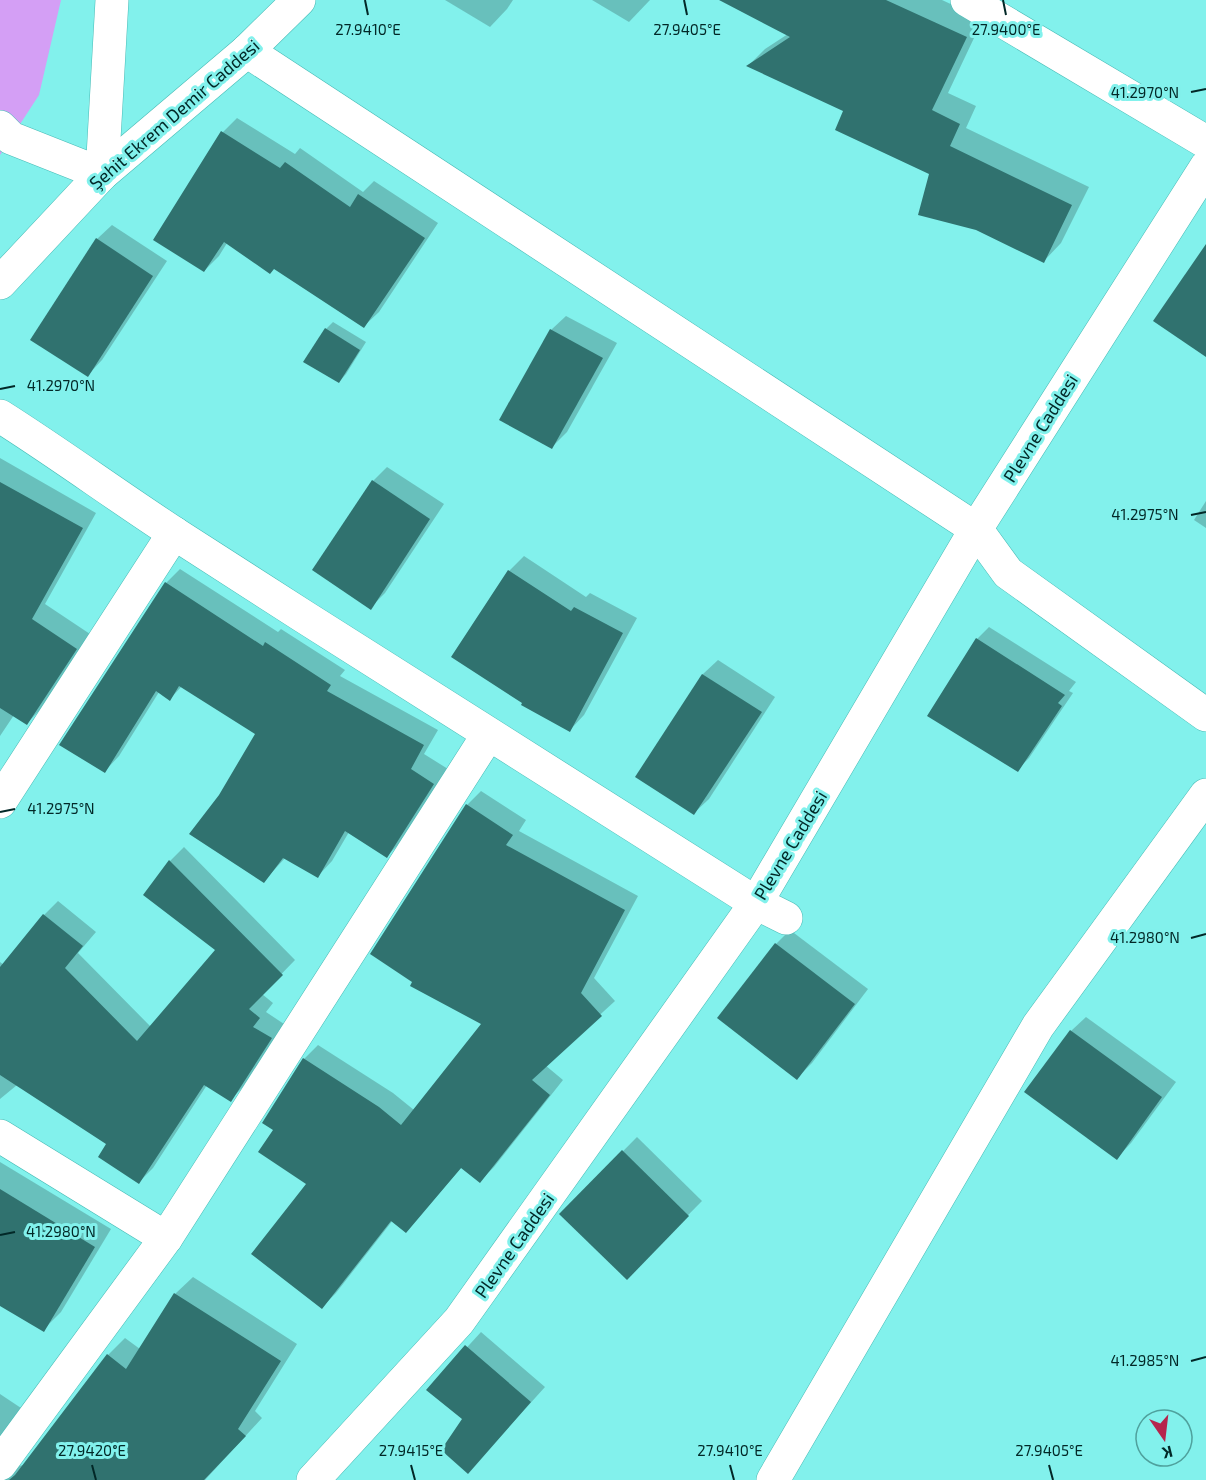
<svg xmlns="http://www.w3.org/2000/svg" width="1206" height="1480" viewBox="0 0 1206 1480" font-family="'Exo 2',sans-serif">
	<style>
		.green { fill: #d49ff5 }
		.shadow { fill: #0003 }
		.building { fill: #30726f }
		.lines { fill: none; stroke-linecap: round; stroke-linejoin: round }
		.minor-casing { stroke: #47bbb6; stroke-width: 34 }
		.minor { stroke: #fff; stroke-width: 33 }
		.ticks { fill: none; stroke: #022827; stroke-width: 2 }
		.labels { text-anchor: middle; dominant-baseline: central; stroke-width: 6; stroke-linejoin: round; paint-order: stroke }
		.street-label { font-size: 18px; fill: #022827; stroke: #82f1ec }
		.ticks-label { font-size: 15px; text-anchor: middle; fill: #022827; stroke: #82f1ec; stroke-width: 6; stroke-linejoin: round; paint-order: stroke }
	</style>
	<rect width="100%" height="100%" fill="#82f1ec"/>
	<path class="green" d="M0,0h61l-22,95 -39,60z"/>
	<g class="shadow">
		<path d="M445,0h68l-6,9 -17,18z"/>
		<path d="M592,0h58l-21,22z"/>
		<path d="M722,0h220l41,19 -35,74 28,13 -10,22 123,59 -28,56 -17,18 -113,-88 -86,-62 -97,-45 17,-17 23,-15z"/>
		<path d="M237,118l58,36 5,-6 63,44 11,-11 64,42 -59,89 -15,14 -90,-59 -47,-24 -8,13 -15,15 19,-139z"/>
		<path d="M112,225l55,36 -65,99 -14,15 9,-136z"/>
		<path d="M566,316l51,27 -50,89 -15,15 -1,-117z"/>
		<path d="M333,322l33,20 -20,32 -7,8 -13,-53z"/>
		<path d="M0,458l96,55 -51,91 45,30 -49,75 -14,14 -13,-8 -14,21z"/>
		<path d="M387,467l57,37 -59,89 -15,15 3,-127z"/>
		<path d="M1206,501v27l-12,-8z"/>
		<path d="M524,556l62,41 4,-4 47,25 -53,97 -14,15 -117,-74 56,-85z"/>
		<path d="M180,569l98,63 3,-3 64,41 -5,6 98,54 -14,24 24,15 -47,73 -14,14 -38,-24 -17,29 -14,15 -32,-19 -22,24 -43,-85 36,-62 -75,-48 -12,13 -11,-7 -40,64 -14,15 61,-188z"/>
		<path d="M989,627l87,55 -7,9 4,2 -44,65 -12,12 -40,-131z"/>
		<path d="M718,660l57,37 -66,102 -15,14 -57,-37 66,-102z"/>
		<path d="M481,791l45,29 -7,11 119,65 -44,82 21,23 -70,64 18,15 -69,87 -14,14 -18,-14 -56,64 -13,-11 -57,73 -14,14 -14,-123 -33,-55 29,-70 14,-14 75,48 21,17 69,-86 -16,-219z"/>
		<path d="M184,847l111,113 -33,34 11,9 -7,9 18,12 -40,62 -14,14 -23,-15 -54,83 -14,14 -31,-39 -91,-58 -17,14v-137l4,3 40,-50 14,-14 38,31 -18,21 73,74 66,-77 -72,-55 25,-34z"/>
		<path d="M790,930l78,59 -56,74 -15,15 -21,-134z"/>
		<path d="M1086,1017l90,65 -45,61 -14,15 -46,-127z"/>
		<path d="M637,1137l65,64 -76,77 -65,-64z"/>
		<path d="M0,1162l111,67 -50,83 -18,18 -43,-26z"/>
		<path d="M193,1277l104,67 -42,67 7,7 -57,62h-205l17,-14 8,-1 83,-110 17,-17 15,11 35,-55z"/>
		<path d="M481,1332l64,55 -63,70 -17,-38 -37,-29z"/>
		<path d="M0,1394l21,14 -21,31z"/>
	</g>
	<g class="building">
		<path d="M719,0h167l81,37 -35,73 28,14 -10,22 122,59 -28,58 -68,-33 -58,-15 11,-41 -94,-44 8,-19 -97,-45 44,-29z"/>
		<path d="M221,131l59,37 5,-6 65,45 8,-13 67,44 -61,90 -90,-59 -4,5 -46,-32 -20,30 -51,-32z"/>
		<path d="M96,238l57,38 -65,101 -58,-37z"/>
		<path d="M1206,244v113l-53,-36z"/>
		<path d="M325,328l35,22 -21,33 -36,-21z"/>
		<path d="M550,329l53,29 -51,91 -53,-29z"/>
		<path d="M372,480l58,39 -59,91 -59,-40z"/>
		<path d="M0,482l83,46 -51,91 45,30 -50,76 -27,-17z"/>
		<path d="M508,570l63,41 3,-4 49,26 -53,99 -49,-27 1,-2 -71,-46z"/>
		<path d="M165,582l98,64 2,-4 66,43 -4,6 97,54 -13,24 23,15 -47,74 -42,-27 -27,47 -35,-20 -19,25 -75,-49 30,-39 36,-61 -76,-48 -9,15 -14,-10 -51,82 -46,-28z"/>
		<path d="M976,638l89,57 -7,8 4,3 -44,66 -91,-56z"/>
		<path d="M702,674l60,38 -68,103 -59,-38z"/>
		<path d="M466,804l47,31 -7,10 119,65 -44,83 21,23 -70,64 18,15 -70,88 -19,-15 -55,65 -15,-12 -69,88 -71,-55 55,-70 -48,-32 15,-22 -11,-7 41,-65 76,49 22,18 80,-101 -71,-38 2,-4 -42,-28z"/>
		<path d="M169,860l114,115 -34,34 11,9 -7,9 19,11 -41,64 -27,-17 -65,99 -41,-27 8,-13 -106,-69v-108l43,-53 40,32 -18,22 72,73 78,-91 -72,-55z"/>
		<path d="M775,943l80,61 -58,76 -80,-62z"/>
		<path d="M1070,1030l92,67 -45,63 -93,-68z"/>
		<path d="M622,1150l67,66 -62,64 -68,-66z"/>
		<path d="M0,1189l95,58 -51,85 -44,-26z"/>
		<path d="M174,1293l107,68 -43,68 8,7 -42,44h-195l6,-5 92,-121 19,15z"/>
		<path d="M465,1345l66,57 -63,72 -27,-24 21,-31 -36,-29z"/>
	</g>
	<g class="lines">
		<defs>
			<g id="minor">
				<path d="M967,0l239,142"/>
				<path d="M247,51l729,478 32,44 198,142"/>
				<path d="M0,127l11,11 91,36 10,-174"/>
				<path d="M0,283l102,-109 145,-123 52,-51"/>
				<path d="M0,416c60,38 117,80 177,119 192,124 385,246 579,368l30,15"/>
				<path d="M0,802l174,-269"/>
				<path d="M0,1136l166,102"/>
				<path d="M0,1464l166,-226 322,-503"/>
				<path d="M313,1480l146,-159 297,-418 220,-374 230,-362"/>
				<path d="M773,1480l265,-454 168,-231"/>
			</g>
		</defs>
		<use href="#minor" class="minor-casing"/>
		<use href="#minor" class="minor"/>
	</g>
	<path class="ticks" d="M365,0l3,15M684,0l3,15M1003,0l3,15M1191,92l15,-3M0,389l15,-3M1191,515l15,-3M0,812l15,-3M1191,938l15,-4M0,1235l15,-3M1191,1361l15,-4M92,1465l4,15M411,1465l4,15M730,1465l4,15M1049,1465l4,15"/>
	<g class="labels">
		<g class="street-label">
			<text transform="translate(174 114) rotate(-41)">Şehit Ekrem Demir Caddesi</text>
			<text transform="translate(1040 428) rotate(-58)">Plevne Caddesi</text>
			<text transform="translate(790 845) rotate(-59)">Plevne Caddesi</text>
			<text transform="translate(514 1245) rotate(-55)">Plevne Caddesi</text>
		</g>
	</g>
	<g class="ticks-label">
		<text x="368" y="35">27.9410°E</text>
		<text x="687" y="35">27.9405°E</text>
		<text x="1006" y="35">27.9400°E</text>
		<text x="1145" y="98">41.2970°N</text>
		<text x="61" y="391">41.2970°N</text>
		<text x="1145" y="520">41.2975°N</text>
		<text x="61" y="814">41.2975°N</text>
		<text x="1145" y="943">41.2980°N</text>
		<text x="61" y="1237">41.2980°N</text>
		<text x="1145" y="1366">41.2985°N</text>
		<text x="92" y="1456">27.9420°E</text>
		<text x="411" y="1456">27.9415°E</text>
		<text x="730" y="1456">27.9410°E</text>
		<text x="1049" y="1456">27.9405°E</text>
	</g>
	<g transform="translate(1164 1438) rotate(166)"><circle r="28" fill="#82f1ec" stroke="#4fa19d" stroke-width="1.5"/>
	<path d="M0-4.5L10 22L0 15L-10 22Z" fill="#b6254c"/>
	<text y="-9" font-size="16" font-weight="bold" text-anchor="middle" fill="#022827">K</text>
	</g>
</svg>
